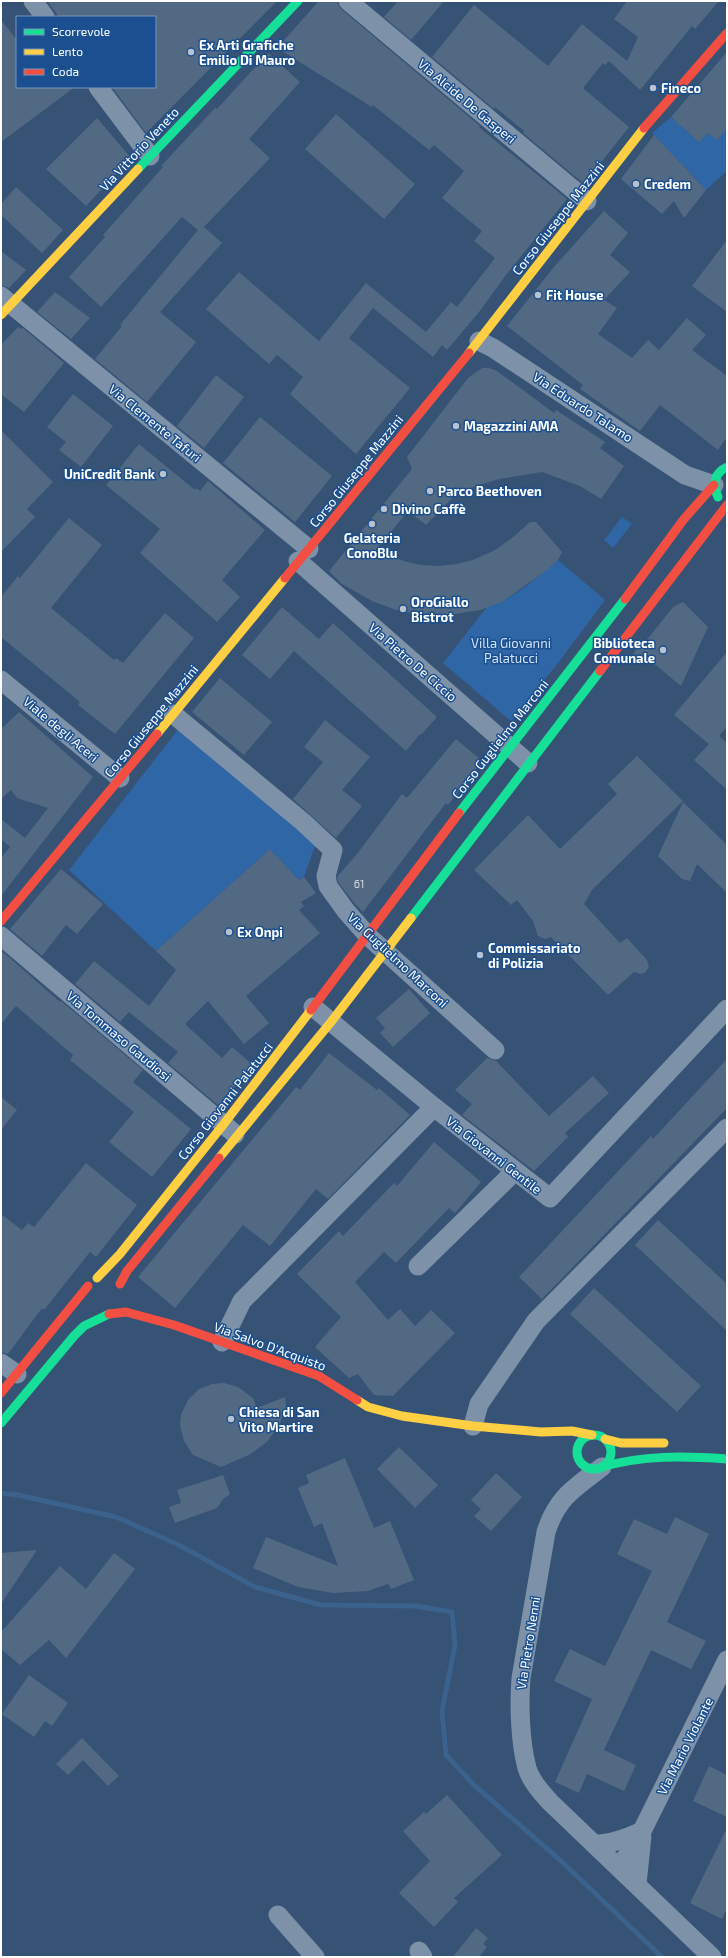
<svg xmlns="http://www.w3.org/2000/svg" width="728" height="1958" viewBox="0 0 728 1958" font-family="'Exo 2',sans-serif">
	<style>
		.green { fill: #2f66a5 }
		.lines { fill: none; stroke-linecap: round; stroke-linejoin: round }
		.stream { stroke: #3b618d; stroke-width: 5 }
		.building { fill: #526984 }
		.street { stroke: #7d92a8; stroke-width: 19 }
		.fast { stroke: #16e098; stroke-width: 9 }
		.slow { stroke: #ffcf43; stroke-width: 9 }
		.jam { stroke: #f24e42; stroke-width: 9 }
		.poi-dot { fill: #b9c2ce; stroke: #1b4f8f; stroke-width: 1.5 }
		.labels { text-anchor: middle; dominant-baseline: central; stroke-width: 3; stroke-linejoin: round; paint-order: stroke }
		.number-label { font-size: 11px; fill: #d4dae0 }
		.poi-label { font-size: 13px; font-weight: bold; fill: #fff; stroke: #1b4f8f; text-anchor: start }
		.street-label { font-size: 13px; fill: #fff; stroke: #1b4f8f }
		.park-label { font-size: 13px; fill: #cfe3fa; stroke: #1b4f8f }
	</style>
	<rect width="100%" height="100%" fill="#365274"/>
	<g class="green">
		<path d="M671,117l28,25 9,-9 9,7 10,-11v42l-21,19 -54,-57z"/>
		<path d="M622,517l10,7 -19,24 -9,-8z"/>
		<path d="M558,560l47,40 -46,62 -48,59 -68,-58 44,-56 15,-5 23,-15z"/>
		<path d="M180,727l136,116 -12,34 -5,3 -29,-31 -114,102 -87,-81z"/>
	</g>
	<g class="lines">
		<path class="stream" d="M1,1493l17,2 98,22 61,27 78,43 66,18 95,1 36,6 3,33 -13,66 4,44 29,31 84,73 103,98"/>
	</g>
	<g class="building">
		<path d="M47,1h230l-131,132 -34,-46h43v-70h-96z"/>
		<path d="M319,1h17l5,8 139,117 -1,1 13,11 75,61 -61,76 -27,37 -32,38 -5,-5 -9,12 -60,-49 -24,30 61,50 -54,66 -66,-60 13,-17 -26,-22 -8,9 -63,-55 33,-37 80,69 47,-58 60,49 25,-30 6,5 38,-49 -21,-17 8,-10 -40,-33 22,-27 -30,-26 -5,5 -56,-45 -1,2 -95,-59z"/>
		<path d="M398,1h46l-33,39 -27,-23z"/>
		<path d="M627,1h92l-24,28 -3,-3 -52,64 -31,-29 -4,4 -2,-2 -20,25 46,39 -45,57 -61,-51 1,-2 -29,-24 -1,2 -62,-52 42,-52 74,61 34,-42 45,37 11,-24 -24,-18z"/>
		<path d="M1,20l16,20v47h58l-74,55z"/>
		<path d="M727,52v77l-10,11 -9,-7 -9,9 -28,-25z"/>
		<path d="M268,53l32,29 -51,57 21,19 -66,69 18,16 -62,69 36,30 -49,60 -52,-43 27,-33 -2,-1 78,-95 -16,-13 -81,90 -32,-30 36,-40 -2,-2 60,-68 -2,-1 54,-58 2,1z"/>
		<path d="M336,114l79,70 -31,35 -79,-70z"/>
		<path d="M97,118l34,40 -45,48 -40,-37z"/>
		<path d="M654,135l52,55 -22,28 -10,-17 -12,13 -41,-35z"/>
		<path d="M16,187l47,43 -21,23 -41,-38v-11z"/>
		<path d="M604,211l24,22 -18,22 20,17 -26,28 13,8 -19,26 34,24 16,-18 11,10 28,-32 19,17 -14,15 35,26v61l-9,13 -58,-45 -20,26 -60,-42 3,-4 -76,-59 47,-59z"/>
		<path d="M727,240v72l-35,-26z"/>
		<path d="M1,251l25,19 -17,18 -8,-3z"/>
		<path d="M55,292l35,26 -19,21 -34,-27z"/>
		<path d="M18,327l4,2 1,-1 41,35 -40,49 -23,-18v-49z"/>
		<path d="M482,368h7l8,3 57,42 2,-3 49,32 -5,6 24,18 -23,33 -21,-13 -38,-14 -43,7 -26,8 -20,10 -27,28 -18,-14 -33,40 32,11 14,3 18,1 18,-2 16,-4 22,-10 17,-12 18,-16h6l26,30 -4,8 -11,10 -45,32 -22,8 -25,4 -25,2 -31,-5 -27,-10 -30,-17 -13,-13 83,-102 -5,-12 61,-79z"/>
		<path d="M216,375l28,22 -40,51 -27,-22z"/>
		<path d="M73,394l40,32 -32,41 -22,-17 7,-8 -19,-15z"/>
		<path d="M260,417l72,59 -37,46 -72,-59z"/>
		<path d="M1,430l52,52 -26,27 8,8 -34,35z"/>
		<path d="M139,444l56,46 1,-2 4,3 8,-10 57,49 -43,50 18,17 -23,25 -77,-69 20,-24 -54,-44z"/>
		<path d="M69,518l33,27 -51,63 63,52 2,-2 7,5 42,-50 29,25 -79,96 -37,-29 2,-3 -79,-65v-40l17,-21 2,2z"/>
		<path d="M683,602l25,25 -27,59 -29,-24 -13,2 -6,-9 5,-10 8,-4 27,-34z"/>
		<path d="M282,607l37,32 14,-16 104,94 -16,18 -1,-1 -14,17 -112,-100 -24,28 -28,-24z"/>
		<path d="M727,652v75l-8,9 8,7v47l-33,-30 15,-16 -35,-29z"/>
		<path d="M220,678l52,44 -28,33 -52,-43z"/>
		<path d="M19,712l74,65 -92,119v-38l9,-11 -9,-8v-20l24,19 23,-30 -31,-10 -6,-8 -10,9v-70z"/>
		<path d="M325,720l45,37 -28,33 20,16 -26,32 -43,-39 30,-37 -19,-15z"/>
		<path d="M456,739l26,22 -34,44 -2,-2 -83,109 -8,-8 -17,-22 -1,-5 20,-23 45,-60 5,4z"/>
		<path d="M637,756l46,45 -91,89 -8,14 36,39 7,-5 20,22 2,6 -3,6 -5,2 -7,-2 -26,23 -57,-58 -6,2 -7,-3 -5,-15 -16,-21 -6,5 -37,-35 54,-55 32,34 57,-55 -9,-10z"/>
		<path d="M683,802l44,43v48l-30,-29 -7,17 -8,-2 -24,-23z"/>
		<path d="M270,849l29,31 5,-3 12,16 -15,9 3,4 -5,4 21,23 -74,63 23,27 -25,21 -36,-43 -23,23 37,34 10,-11 21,18 -34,41 -51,-43 10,-11 -49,-40 -9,10 -45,-38 19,-23 55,45 27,-36 -20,-19z"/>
		<path d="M61,869l42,35 -26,30 -11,-9 -24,31 -32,-27z"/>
		<path d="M3,952l57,50 1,-1 82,69 -10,12 58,47 -39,48 -43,-35 25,-30 -64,-52 3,-5 -57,-49 -15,18v-70z"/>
		<path d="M409,989l21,24 -37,34 -13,-14 5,-5 -9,-10z"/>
		<path d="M329,1053l48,37 2,-2 31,27 -82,84 -12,-10 -46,57 -27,-21 -68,83 -37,-31 158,-190 4,3z"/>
		<path d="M487,1058l9,3 53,55 44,-40 16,17 -44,40 3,4 -34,34 -72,-56 10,-11 -17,-14z"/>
		<path d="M727,1059v49l-185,191 -23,-22 132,-141 2,3z"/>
		<path d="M1,1097l16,13 -16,20z"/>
		<path d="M434,1142l47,40 -26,31 -6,-5 -53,55 -12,-11 -29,30 33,38 12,-11 15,17 16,-16 24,23 -62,63 -19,-1 -16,-21 -9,4 -34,-31 26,-30 -44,-43 42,-43 4,5 51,-53 3,3z"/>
		<path d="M86,1163l51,42 -41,52 -6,-5 -46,58 -2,-2 -34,46 -7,-2v-138l21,16 6,-7 6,4z"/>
		<path d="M658,1220l69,64v47l-92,-86z"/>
		<path d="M594,1288l107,98 -24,26 -107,-98z"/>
		<path d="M224,1383l14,4 15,11 4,10 28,-11 1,11 -7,17 -12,17 -18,13 -28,12 -28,-12 -9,-14 -4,-15 1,-12 7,-14 11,-11 13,-5z"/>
		<path d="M399,1447l39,38 -23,23 -38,-39z"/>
		<path d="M345,1458l29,70 16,-7 24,59 -23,9 -3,-5 -20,7 -35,2 -35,-6 -45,-19 13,-31 72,29 -16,-43 -8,4 -16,-39 11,-5 -3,-8z"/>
		<path d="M496,1473l26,24 -31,34 -17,-15 7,-7 -10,-9z"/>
		<path d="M223,1475l7,19 -7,5 -6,9 -42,15 -6,-16 12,-4 -4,-13z"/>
		<path d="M675,1517l34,17 -42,88 39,19 -15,28 -40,-19 -47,100 32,15 -12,26 -37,-17 -8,19 -24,-11 37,-83 -38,-18 16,-32 35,17 47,-95 -35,-17 17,-35 33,15z"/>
		<path d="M37,1550l-36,54v-51z"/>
		<path d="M114,1553l21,16 -69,89 -17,-18 -29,25 -19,-16v-17l59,-66 26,23z"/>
		<path d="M29,1675l39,28 -16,23 -7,-5 -11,16 -32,-23z"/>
		<path d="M82,1738l37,38 -11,10 -25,-26 -15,15 -12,-11z"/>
		<path d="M709,1766l18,9v42l-34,-16z"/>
		<path d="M447,1795l55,60 -48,43 4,4 -24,25 -35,-34 31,-32 -27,-30 21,-19 2,2z"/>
		<path d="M727,1828v80l-5,11 -32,-16z"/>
		<path d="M476,1928l12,10 -5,6 4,3 -8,10h-26z"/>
	</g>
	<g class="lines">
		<g class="street">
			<path d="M33,1l12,16"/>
			<path d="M348,1l239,200"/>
			<path d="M98,87l52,69"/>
			<path d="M1,296l308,253"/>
			<path d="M479,341l14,7 192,127 29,10"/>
			<path d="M298,561l230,202"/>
			<path d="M1,680l119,98"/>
			<path d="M173,714l130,108 30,28 -7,26 2,10 18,25 22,25 127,114"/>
			<path d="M1,936l234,198"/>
			<path d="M313,1007l121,100 116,91 177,-189"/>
			<path d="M418,1266l97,-95"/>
			<path d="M222,1342l20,-41 192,-194"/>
			<path d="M1,1363l16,11"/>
			<path d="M473,1426l6,-22 57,-83 191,-193"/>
			<path d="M602,1467c-28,21 -45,31 -56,65l-25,146c-2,27 -1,64 6,90 4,13 14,24 23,34l162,155"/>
			<path d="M595,1844c17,0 32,-6 47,-13"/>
			<path d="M620,1867l22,-36 85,-171"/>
			<path d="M637,1884l5,-48"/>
			<path d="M278,1915l37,42"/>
			<path d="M419,1951l4,6"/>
		</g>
		<g class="fast">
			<path d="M138,169l160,-168"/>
			<path d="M718,497c-6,-13 -4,-24 9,-30"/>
			<path d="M459,813l166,-214"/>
			<path d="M411,918l189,-247"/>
			<path d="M1,1423l73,-87 10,-10 25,-12"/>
			<circle cx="594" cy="1452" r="17"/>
			<path d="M602,1467c41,-12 82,-11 125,-8"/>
		</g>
		<g class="slow">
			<path d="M1,315l137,-146"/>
			<path d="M469,353l175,-225"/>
			<path d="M157,734l128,-156"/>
			<path d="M219,1158l112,-136 80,-104"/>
			<path d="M97,1278l23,-24 103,-129 88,-115"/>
			<path d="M357,1400l11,7 34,9 71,10 68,6 31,-1 20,4"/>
			<path d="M605,1439l16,4h43"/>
		</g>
		<g class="jam">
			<path d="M644,128l83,-95"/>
			<path d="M285,578l184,-225"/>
			<path d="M625,599l59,-80 30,-34"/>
			<path d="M600,671l127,-166"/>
			<path d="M1,921l156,-187"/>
			<path d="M311,1010l148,-197"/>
			<path d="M120,1284l7,-13 92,-113"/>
			<path d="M109,1314l17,-2 48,13 145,51 38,24"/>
			<path d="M1,1393l87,-107"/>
		</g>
	</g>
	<g class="poi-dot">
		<circle cx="191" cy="52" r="4"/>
		<circle cx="653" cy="88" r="4"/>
		<circle cx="636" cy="184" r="4"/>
		<circle cx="538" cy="295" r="4"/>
		<circle cx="456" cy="426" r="4"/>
		<circle cx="163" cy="474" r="4"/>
		<circle cx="430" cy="491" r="4"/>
		<circle cx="384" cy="509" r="4"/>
		<circle cx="372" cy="524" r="4"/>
		<circle cx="403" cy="609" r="4"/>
		<circle cx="663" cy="650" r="4"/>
		<circle cx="229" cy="932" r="4"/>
		<circle cx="480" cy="955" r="4"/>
		<circle cx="231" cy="1419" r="4"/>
	</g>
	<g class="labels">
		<g class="number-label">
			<text x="359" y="883">61</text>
		</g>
		<g class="poi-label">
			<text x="199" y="45">Ex Arti Grafiche<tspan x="199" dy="15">Emilio Di Mauro</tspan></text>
			<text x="661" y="88">Fineco</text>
			<text x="644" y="184">Credem</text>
			<text x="546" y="295">Fit House</text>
			<text x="464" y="426">Magazzini AMA</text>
			<text x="155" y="474" text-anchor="end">UniCredit Bank</text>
			<text x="438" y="491">Parco Beethoven</text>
			<text x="392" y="509">Divino Caffè</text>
			<text x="372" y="538" text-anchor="middle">Gelateria<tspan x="372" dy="15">ConoBlu</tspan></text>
			<text x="411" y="602">OroGiallo<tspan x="411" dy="15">Bistrot</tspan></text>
			<text x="655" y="643" text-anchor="end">Biblioteca<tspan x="655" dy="15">Comunale</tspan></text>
			<text x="237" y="932">Ex Onpi</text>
			<text x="488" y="948">Commissariato<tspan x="488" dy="15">di Polizia</tspan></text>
			<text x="239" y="1412">Chiesa di San<tspan x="239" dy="15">Vito Martire</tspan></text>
		</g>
		<g class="street-label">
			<text transform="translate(467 101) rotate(40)">Via Alcide De Gasperi</text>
			<text transform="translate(139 149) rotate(-47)">Via Vittorio Veneto</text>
			<text transform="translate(558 218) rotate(-52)">Corso Giuseppe Mazzini</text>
			<text transform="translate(583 407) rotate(33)">Via Eduardo Talamo</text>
			<text transform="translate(155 423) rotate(39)">Via Clemente Tafuri</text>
			<text transform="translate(356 471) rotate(-51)">Corso Giuseppe Mazzini</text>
			<text transform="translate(413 662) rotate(41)">Via Pietro De Ciccio</text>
			<text transform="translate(151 721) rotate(-51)">Corso Giuseppe Mazzini</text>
			<text transform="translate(61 729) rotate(40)">Viale degli Aceri</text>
			<text transform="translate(500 739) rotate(-52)">Corso Guglielmo Marconi</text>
			<text transform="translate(398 960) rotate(43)">Via Guglielmo Marconi</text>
			<text transform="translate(119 1036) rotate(40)">Via Tommaso Gaudiosi</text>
			<text transform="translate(225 1101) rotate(-52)">Corso Giovanni Palatucci</text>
			<text transform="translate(494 1155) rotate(38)">Via Giovanni Gentile</text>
			<text transform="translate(270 1346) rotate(20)">Via Salvo D'Acquisto</text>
			<text transform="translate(528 1643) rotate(-81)">Via Pietro Nenni</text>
			<text transform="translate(685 1746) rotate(-63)">Via Mario Violante</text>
		</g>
		<g class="park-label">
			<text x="511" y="643">Villa Giovanni<tspan x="511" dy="15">Palatucci</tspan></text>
		</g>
	</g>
	<rect width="728" height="1958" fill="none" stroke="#ffffff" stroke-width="4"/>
	<rect x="16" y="16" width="140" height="72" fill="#1b4f8f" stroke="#7695bc"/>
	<rect x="24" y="29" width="20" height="6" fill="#16e098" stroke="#7695bc"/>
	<text x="52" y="36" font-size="12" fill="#ffffff">Scorrevole</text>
	<rect x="24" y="49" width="20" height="6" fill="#ffcf43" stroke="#7695bc"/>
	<text x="52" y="56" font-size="12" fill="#ffffff">Lento</text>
	<rect x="24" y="69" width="20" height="6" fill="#f24e42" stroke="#7695bc"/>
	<text x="52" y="76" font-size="12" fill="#ffffff">Coda</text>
</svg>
